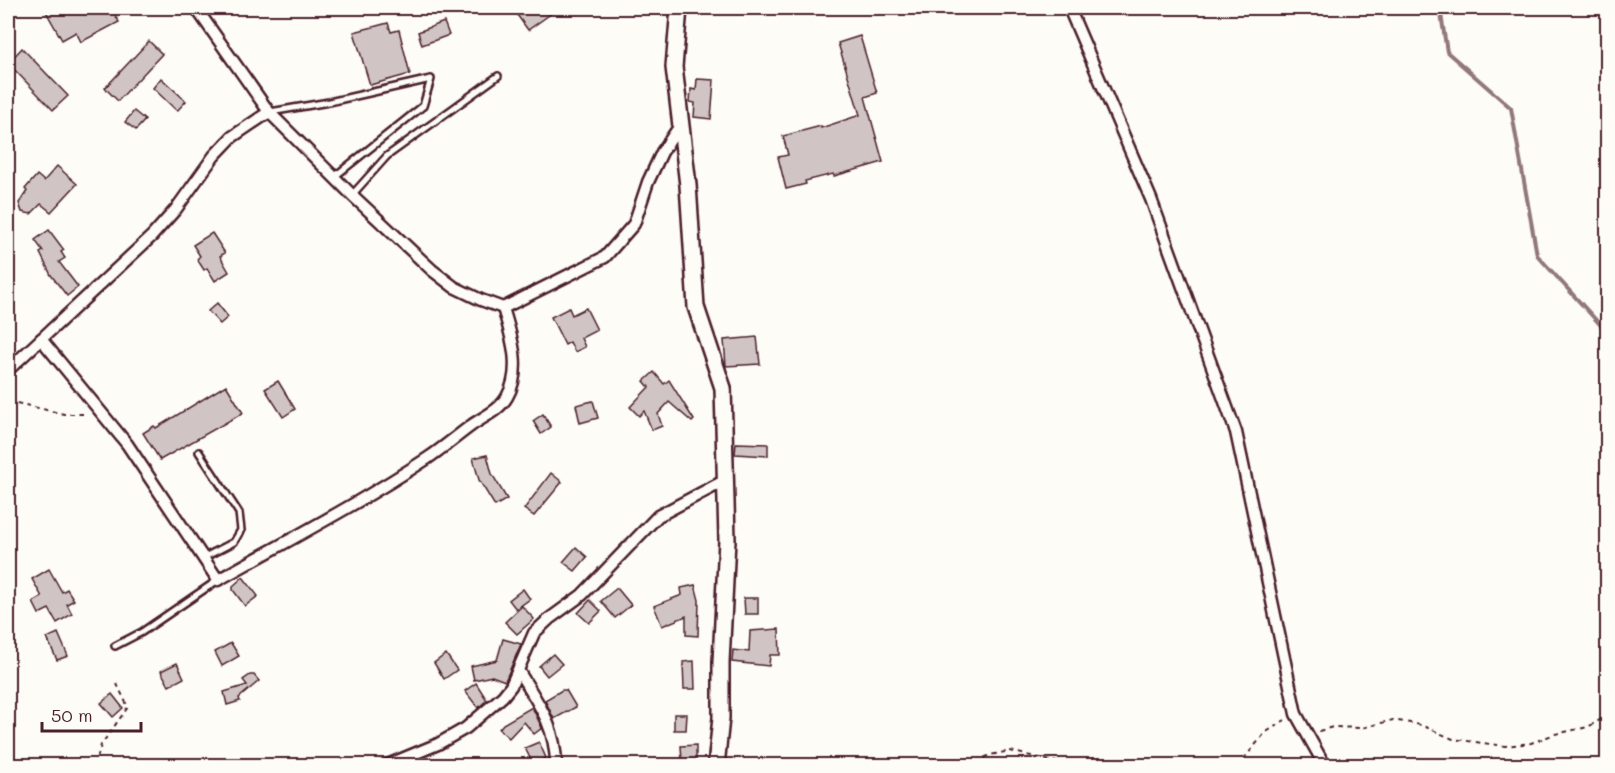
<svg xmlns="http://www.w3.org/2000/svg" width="1615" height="773" viewBox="0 0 1615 773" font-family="Mali,sans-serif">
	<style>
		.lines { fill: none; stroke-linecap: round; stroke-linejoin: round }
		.stream { stroke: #91777b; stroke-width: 4 }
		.building { fill: #d0c5c4; stroke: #4a1f2b; stroke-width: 1.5 }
		.lane-casing { stroke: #4a1f2b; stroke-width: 10 }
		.street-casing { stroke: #4a1f2b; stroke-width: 15 }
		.secondary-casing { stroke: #4a1f2b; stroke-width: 20 }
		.path { stroke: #4a1f2b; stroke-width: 2; stroke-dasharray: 4.5 4.5; stroke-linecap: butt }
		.lane { stroke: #fdfcf7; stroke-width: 5 }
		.street { stroke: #fdfcf7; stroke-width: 10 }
		.secondary { stroke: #fdfcf7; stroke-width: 15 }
	</style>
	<rect width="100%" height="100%" fill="#fdfcf7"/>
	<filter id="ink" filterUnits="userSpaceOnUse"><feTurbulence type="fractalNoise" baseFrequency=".0167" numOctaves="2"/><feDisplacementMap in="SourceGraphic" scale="12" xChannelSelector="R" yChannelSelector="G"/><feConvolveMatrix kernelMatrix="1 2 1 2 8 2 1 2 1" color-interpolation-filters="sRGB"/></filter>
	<g filter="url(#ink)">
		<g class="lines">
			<path class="stream" d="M1440,8l7,44 64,56 26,147 68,75h3"/>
		</g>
		<g class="building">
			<path d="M44,8h67l8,14 -38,20 -5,-10 -14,8z"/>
			<path d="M512,8h47l-31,22z"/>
			<path d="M444,22l5,13 -27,10 -4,-13z"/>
			<path d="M388,23l3,9 8,-2 11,44 -40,11 -16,-53z"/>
			<path d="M860,36l17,57 -12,4 18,65 -49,14 -1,-2 -28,7 1,3 -20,5 -8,-32 10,-2 -5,-19 38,-10v2l39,-13 -22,-72z"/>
			<path d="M149,41l13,13 -44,47 -13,-13z"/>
			<path d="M22,48l46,48 -15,14 -45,-47z"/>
			<path d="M161,78l25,23 -9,10 -24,-23z"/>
			<path d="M697,79l17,1 -3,39 -17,-2 1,-14 -5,-1 1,-13 5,1z"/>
			<path d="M134,111l11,9 -9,10 -11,-8z"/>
			<path d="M57,166l20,18 -26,28 -10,-8 -10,10 -9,-2 -3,-9 8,-12 -2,-2 12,-14 7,6z"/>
			<path d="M49,230l15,20 -3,2 4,6 -6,4 19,25 -11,9 -16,-21 -11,-22 3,-2 -8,-11z"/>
			<path d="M212,233l13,20 -5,3 9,16 -14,9 -8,-13 -3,2 -7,-11 3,-3 -7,-11z"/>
			<path d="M217,303l11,14 -8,7 -12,-13z"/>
			<path d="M569,308l3,7 14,-7 11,22 -16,8 4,9 -10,5 -5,-10 -5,3 -14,-28z"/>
			<path d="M757,337l3,27 -34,2 -2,-26z"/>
			<path d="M654,372l10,12 5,-4 25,40 -2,2 -23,-20 -11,12 4,12 -10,4 -8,-19 -5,5 -9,-9 19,-20 -5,-6z"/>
			<path d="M278,381l17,28 -12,8 -18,-28z"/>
			<path d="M226,385l17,28 -83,47 -17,-27 11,-7 2,2z"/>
			<path d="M593,401l5,17 -18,5 -4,-18z"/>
			<path d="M543,414l8,13 -10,7 -8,-13z"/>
			<path d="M736,443l32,1v12l-33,-2z"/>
			<path d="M487,455l5,19 15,25 -12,7 -16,-26 -6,-22z"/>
			<path d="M551,473l11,9 -28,34 -10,-7z"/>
			<path d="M576,547l11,10 -12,14 -12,-9z"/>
			<path d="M49,569l13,23 5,-3 7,11 -7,4 5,10 -15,9 -8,-14 -10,5 -6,-12 9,-5 -10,-18z"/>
			<path d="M243,577l15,19 -13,10 -12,-16v-4z"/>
			<path d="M695,585l4,15 -1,36 -12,-1v-19l-24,10 -8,-20 28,-11 -1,-7z"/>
			<path d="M617,588l14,17 -16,13 -14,-17z"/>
			<path d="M523,589l7,10 -14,10 -7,-9z"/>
			<path d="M744,598h14v16h-13z"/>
			<path d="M590,600l11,11 -12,12 -11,-10z"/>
			<path d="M522,606l12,13 -17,15 -12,-12z"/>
			<path d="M779,629l1,26h-10l-1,11 -37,-4 1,-12 16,2 1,-21z"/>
			<path d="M58,633l10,23 -11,4 -10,-22z"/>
			<path d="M503,639l18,5 -16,37 -13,-5 -18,4 -3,-14 26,-6z"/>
			<path d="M231,643l8,13 -17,10 -7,-14z"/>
			<path d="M446,654l11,16 -13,9 -10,-16z"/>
			<path d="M553,654l9,10 -15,12 -8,-10z"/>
			<path d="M694,661l1,28h-11l-1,-27z"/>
			<path d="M177,663l7,15 -15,8 -8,-15z"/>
			<path d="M250,675h4l5,6 -20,17 1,3 -13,4 -3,-13 23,-7 -4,-5z"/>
			<path d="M476,683l11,17 -9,8 -13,-17z"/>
			<path d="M562,690h4l10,17 -22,12 -9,-19z"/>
			<path d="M112,694l11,14 -10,9 -12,-14z"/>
			<path d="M532,707l10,21 -8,6 -10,-12 -15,16 -10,-9 4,-5z"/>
			<path d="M674,714h13l-1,16h-12z"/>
			<path d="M539,742l7,16 -13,6 -8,-16z"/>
			<path d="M696,745v16h-14l-1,-15z"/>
		</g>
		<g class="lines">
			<defs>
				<g id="lane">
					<path d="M270,112l59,-10 102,-23 -8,27 -89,71"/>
					<path d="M352,195l35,-39 111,-80"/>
					<path d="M199,452l40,61 2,17 -7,12 -31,16"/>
					<path d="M115,646l27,-14 76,-52"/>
				</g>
				<g id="street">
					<path d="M196,8l73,104 83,83 80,75 22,17 27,13 22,8 102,-51 29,-33 14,-42 14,-30 17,-25"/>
					<path d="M1069,8l82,191 85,233 60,282 29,52"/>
					<path d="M41,339l86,105 91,136c71,-40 142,-77 210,-122 15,-10 29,-22 44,-33 11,-8 28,-15 35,-28 16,-28 4,-62 -4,-89"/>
					<path d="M8,370l144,-134 24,-27 38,-53 18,-19 37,-25"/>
					<path d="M519,672c20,32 37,55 37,94"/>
					<path d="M385,766l53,-22 28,-16 37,-32 8,-10 23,-53 15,-14 33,-24 76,-79 68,-36"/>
				</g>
				<path id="secondary" d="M679,8l-5,59 14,118 8,122 27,81 4,152 -6,122v56l-5,48"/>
			</defs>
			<use href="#lane" class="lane-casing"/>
			<use href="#street" class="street-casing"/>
			<use href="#secondary" class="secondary-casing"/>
			<g class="path">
				<path d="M8,401l56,13h23"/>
				<path d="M1319,731l14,-4 29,1 31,-8 28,5 32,14 52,7 26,-3 24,-9 33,-7 20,-12"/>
				<path d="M95,766l6,-21 27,-38 -11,-23"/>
				<path d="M968,766l22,-11 20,-4 62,15"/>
				<path d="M1238,766l27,-33 20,-13"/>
			</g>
			<use href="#lane" class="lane"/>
			<use href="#street" class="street"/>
			<use href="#secondary" class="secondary"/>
		</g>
	</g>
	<rect width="1615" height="773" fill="none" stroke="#fdfcf7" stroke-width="30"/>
	<rect x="15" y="15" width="1585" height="743" fill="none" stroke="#4a1f2b" stroke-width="2" filter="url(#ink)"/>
	<path d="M42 722v9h99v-9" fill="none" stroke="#4a1f2b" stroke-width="3"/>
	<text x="51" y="722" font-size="18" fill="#4a1f2b" stroke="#fdfcf7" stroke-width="4.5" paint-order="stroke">50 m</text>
</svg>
